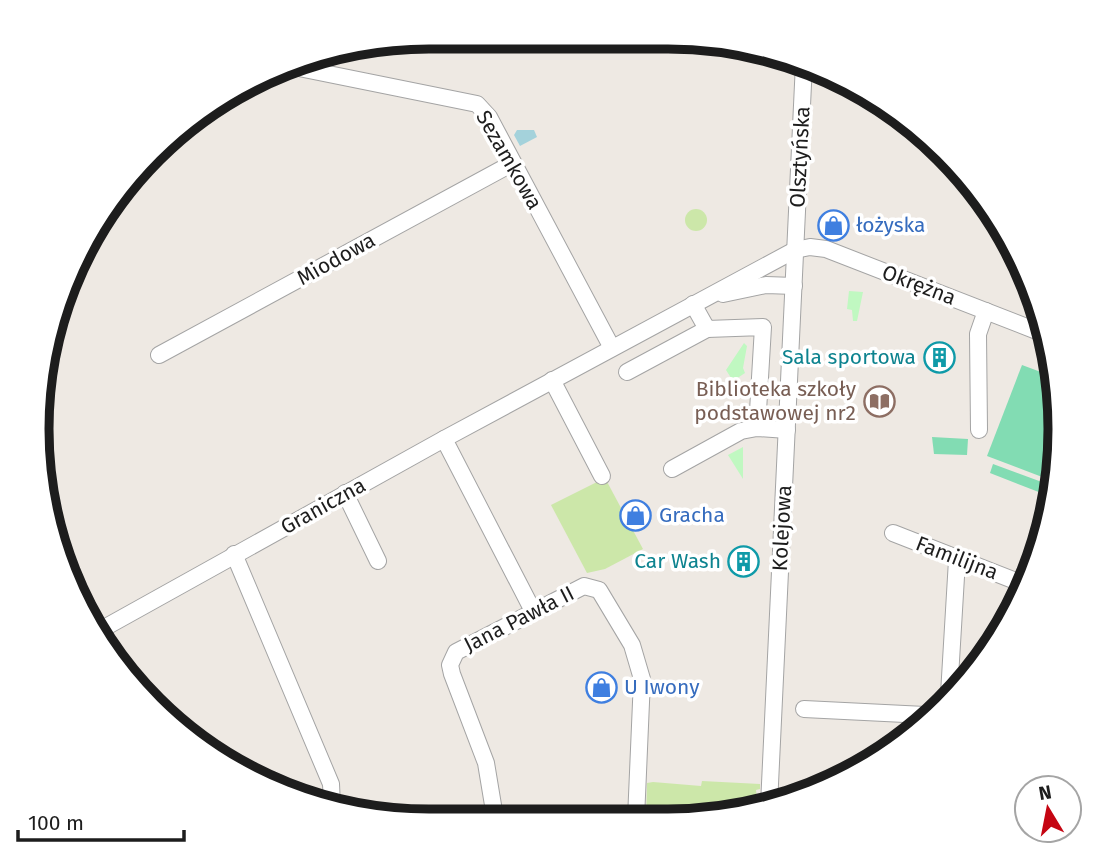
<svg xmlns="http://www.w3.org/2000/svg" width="1097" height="858" viewBox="0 0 1097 858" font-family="'Fira Sans',sans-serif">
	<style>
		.grass { fill: #cce7a9 }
		.park { fill: #c0f8c1 }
		.pitch { fill: #82dcb3 }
		.water { fill: #a4d2db }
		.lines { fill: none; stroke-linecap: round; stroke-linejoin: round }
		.minor-casing { stroke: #a4a4a4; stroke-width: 18 }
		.minor { stroke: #fff; stroke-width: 16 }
		.labels { text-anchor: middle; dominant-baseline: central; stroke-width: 7; stroke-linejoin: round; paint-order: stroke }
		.street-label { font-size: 21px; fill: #1d1d1d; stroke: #fff }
		.shop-label { font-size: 21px; fill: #366cbe; stroke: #fff; text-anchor: start }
		.culture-label { font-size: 21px; fill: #0d838f; stroke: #fff; text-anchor: end }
		.education-label { font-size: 21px; fill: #785e54; stroke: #fff; text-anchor: end }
		.rim { fill: none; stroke: #1d1d1d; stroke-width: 9 }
	</style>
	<rect width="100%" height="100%" fill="#eee9e3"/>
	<g class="grass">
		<circle cx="696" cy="220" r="11"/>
		<path d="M605,478l38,71 -38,20 -18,4 -36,-68z"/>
		<path d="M702,781l58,3v5l-4,1 2,18 -64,12 -48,-1 1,-36 6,-1 48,4z"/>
	</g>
	<g class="park">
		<path d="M849,291l14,1 -6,29h-4l-1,-11 -5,-1z"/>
		<path d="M744,343l3,3 -4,22 2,5 -12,8 -7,-11z"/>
		<path d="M743,447v32l-15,-24z"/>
	</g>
	<g class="pitch">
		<path d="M1022,365l35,13 -7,102 -63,-24z"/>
		<path d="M932,437l36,2 -1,16 -33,-1z"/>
		<path d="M993,464l57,21 -1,11 -59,-23z"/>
	</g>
	<path class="water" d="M517,130h17l3,7 -17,9 -6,-11z"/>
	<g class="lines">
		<defs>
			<g id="minor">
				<path d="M289,66l188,38 12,13 123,231"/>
				<path d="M723,294l43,-9 28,1"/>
				<path d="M693,304l14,25 56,-2 -6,101"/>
				<path d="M159,355l354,-192"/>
				<path d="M627,372l80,-43"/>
				<path d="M552,380l50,96"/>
				<path d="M979,430l-1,-96 8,-23"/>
				<path d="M444,439l89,172"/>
				<path d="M672,469l69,-38 16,-3 30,2"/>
				<path d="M345,493l33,68"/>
				<path d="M893,533l128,50"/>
				<path d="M234,554l97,230 1,21"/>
				<path d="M95,633l349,-194 351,-189 15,-3 16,2 216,84"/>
				<path d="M949,694l8,-134"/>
				<path d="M804,709l121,6"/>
				<path d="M769,805l35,-742"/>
				<path d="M495,817l-9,-54 -34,-89 -2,-9 6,-13 128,-66 15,4 33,55 10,34 -6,140"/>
			</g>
		</defs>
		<use href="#minor" class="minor-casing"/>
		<use href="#minor" class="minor"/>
	</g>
	<defs>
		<symbol id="shop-ring" viewBox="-11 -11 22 22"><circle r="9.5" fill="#fff" stroke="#3f7fe0" stroke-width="1.5"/><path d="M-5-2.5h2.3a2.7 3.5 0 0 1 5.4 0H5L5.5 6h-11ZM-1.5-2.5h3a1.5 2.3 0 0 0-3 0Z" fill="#3f7fe0"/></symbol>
		<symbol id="building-ring" viewBox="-11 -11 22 22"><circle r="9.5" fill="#fff" stroke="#0f9aa8" stroke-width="1.5"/><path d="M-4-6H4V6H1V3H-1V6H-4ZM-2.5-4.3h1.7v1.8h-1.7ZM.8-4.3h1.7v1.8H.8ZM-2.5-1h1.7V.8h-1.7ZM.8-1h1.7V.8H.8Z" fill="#0f9aa8"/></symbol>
		<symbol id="library-ring" viewBox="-11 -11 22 22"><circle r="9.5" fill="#fff" stroke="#8d6e63" stroke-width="1.5"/><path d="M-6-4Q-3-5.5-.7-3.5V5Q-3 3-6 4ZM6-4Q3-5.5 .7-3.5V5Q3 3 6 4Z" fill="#8d6e63"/></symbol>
	</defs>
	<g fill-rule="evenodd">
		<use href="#shop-ring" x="816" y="208" width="35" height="35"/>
		<use href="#building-ring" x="922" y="340" width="35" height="35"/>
		<use href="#library-ring" x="862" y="384" width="35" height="35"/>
		<use href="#shop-ring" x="618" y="498" width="35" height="35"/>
		<use href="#building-ring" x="726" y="544" width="35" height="35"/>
		<use href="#shop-ring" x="584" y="670" width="35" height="35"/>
	</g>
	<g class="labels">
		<g class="street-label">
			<text transform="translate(800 157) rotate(-87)">Olsztyńska</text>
			<text transform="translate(509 160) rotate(60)">Sezamkowa</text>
			<text transform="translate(336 259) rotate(-29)">Miodowa</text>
			<text transform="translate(919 285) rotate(21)">Okrężna</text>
			<text transform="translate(323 506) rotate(-29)">Graniczna</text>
			<text transform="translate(782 528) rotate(-87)">Kolejowa</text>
			<text transform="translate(957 558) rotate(21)">Familijna</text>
			<text transform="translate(519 619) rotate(-27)">Jana Pawła II</text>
		</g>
		<g class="shop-label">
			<text x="856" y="225">łożyska</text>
			<text x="659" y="515">Gracha</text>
			<text x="624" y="687">U Iwony</text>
		</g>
		<g class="culture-label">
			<text x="916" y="357">Sala sportowa</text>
			<text x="721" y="561">Car Wash</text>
		</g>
		<g class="education-label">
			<text x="856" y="389">Biblioteka szkoły<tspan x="856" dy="24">podstawowej nr2</tspan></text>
		</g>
	</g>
	<path d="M0 0H1097V858H0ZM429 49H668A380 380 0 0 1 1048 429V429A380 380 0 0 1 668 809H429A380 380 0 0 1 49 429V429A380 380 0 0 1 429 49Z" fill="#fff" fill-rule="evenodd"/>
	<path class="rim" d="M429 49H668A380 380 0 0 1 1048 429V429A380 380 0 0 1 668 809H429A380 380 0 0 1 49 429V429A380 380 0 0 1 429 49Z"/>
	<g transform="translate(1048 809) rotate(350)"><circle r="33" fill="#ffffff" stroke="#a5a5a5" stroke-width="2"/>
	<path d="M0-5L12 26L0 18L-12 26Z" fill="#c50512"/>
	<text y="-10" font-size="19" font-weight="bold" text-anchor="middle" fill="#1d1d1d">N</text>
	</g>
	<path d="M18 830v10h166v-10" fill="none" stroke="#1d1d1d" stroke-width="3.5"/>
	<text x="28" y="830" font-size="21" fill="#1d1d1d" stroke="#ffffff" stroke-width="5" paint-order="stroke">100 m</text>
</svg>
